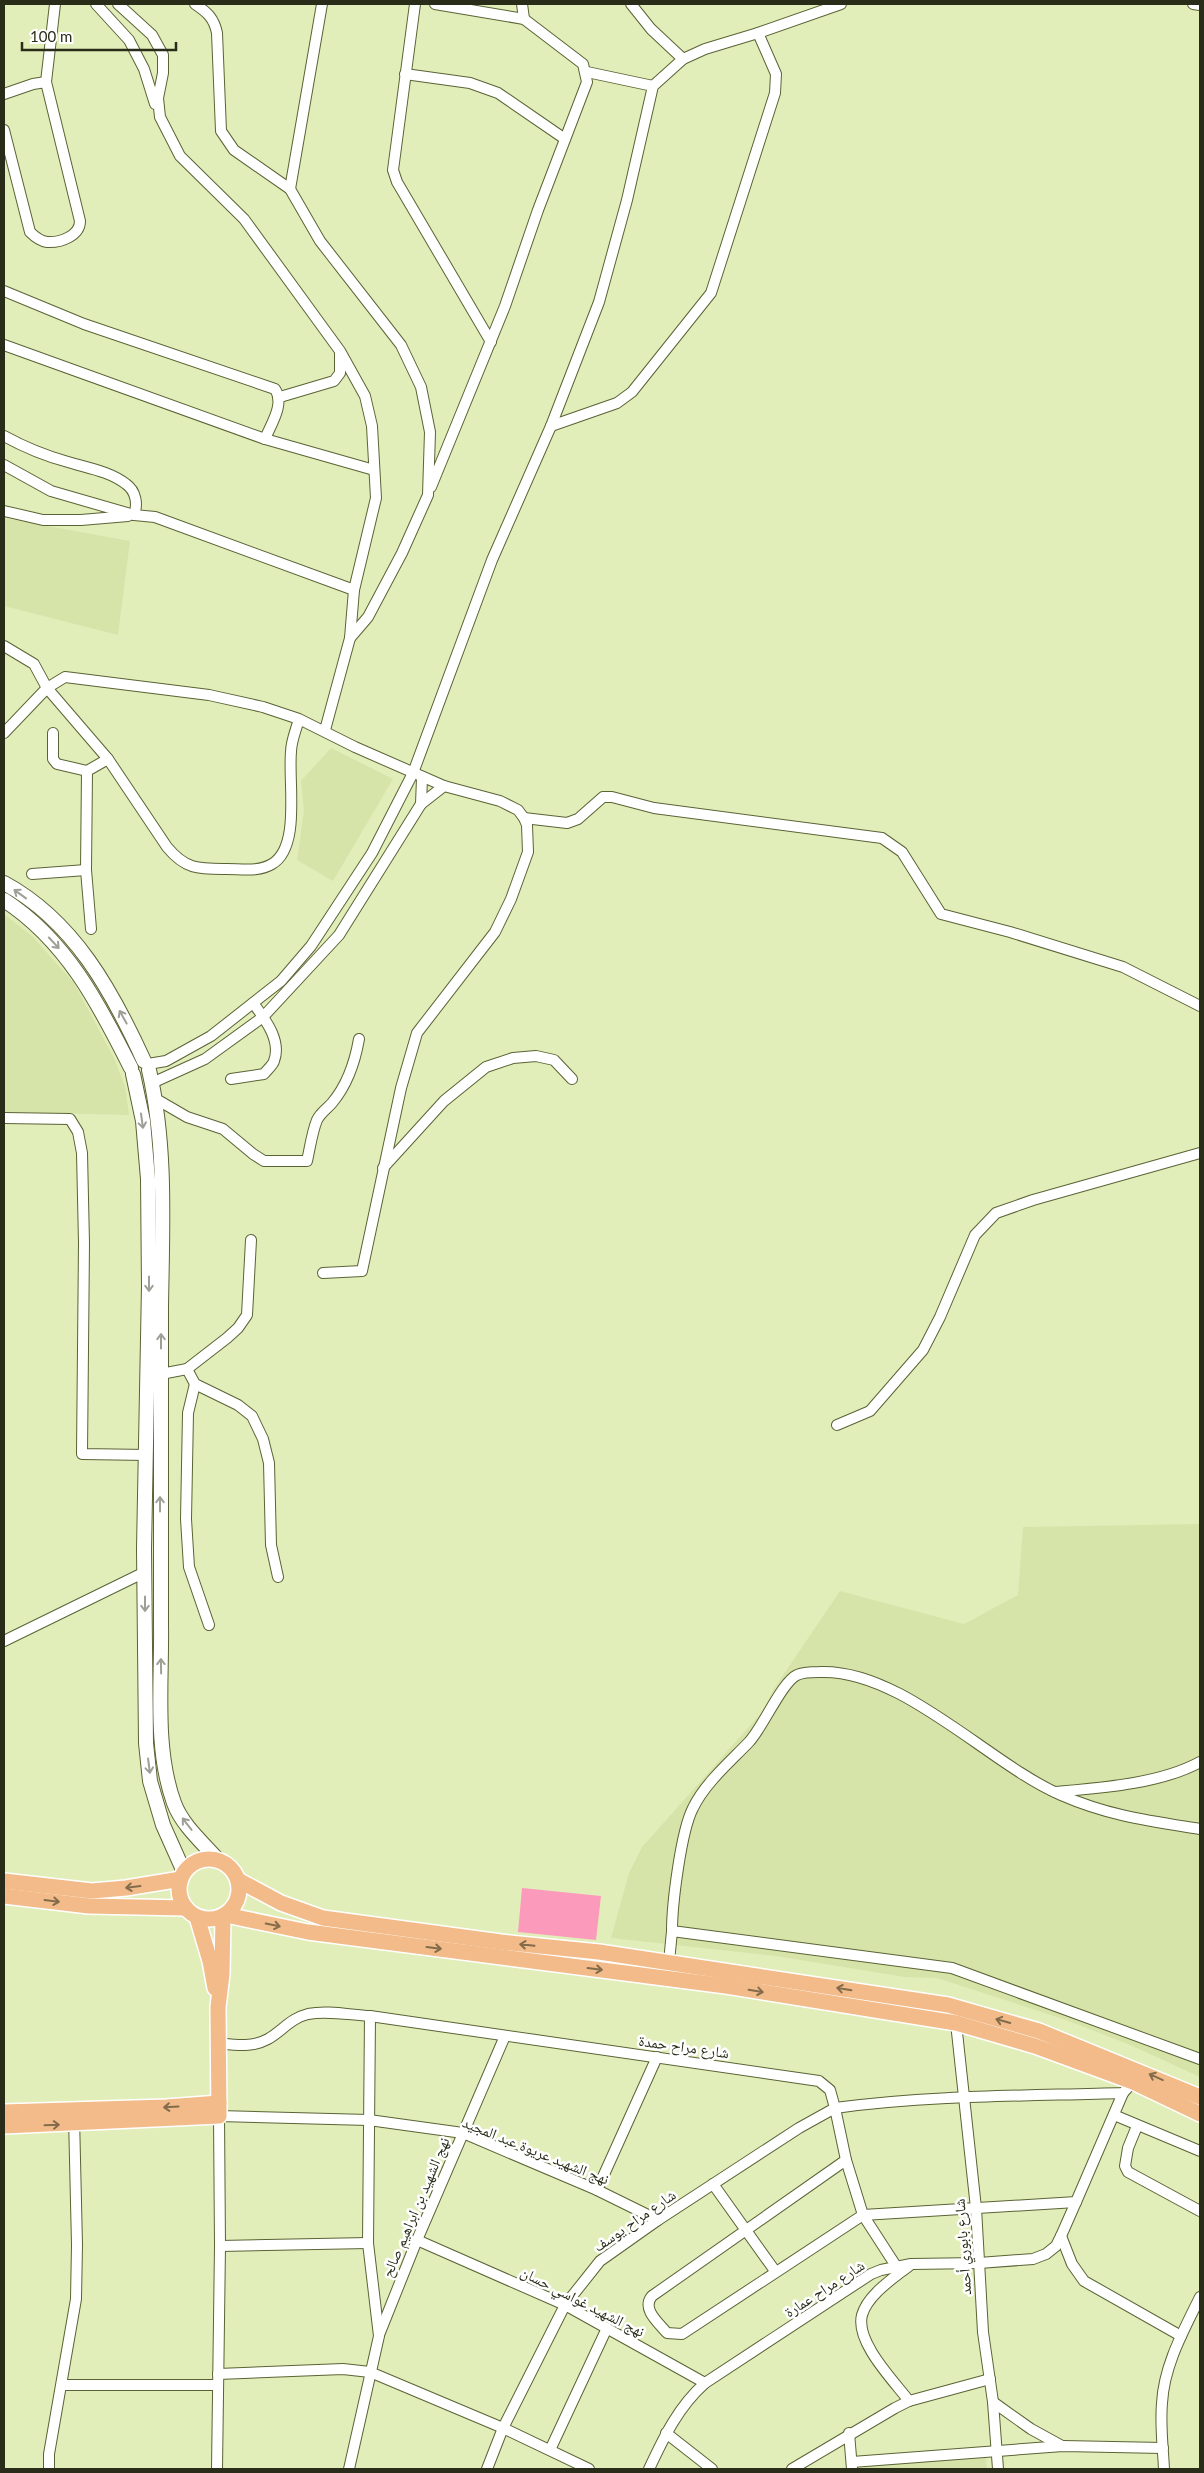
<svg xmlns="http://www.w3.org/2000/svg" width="1204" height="2473" viewBox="0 0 1204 2473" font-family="Lato,'Noto Naskh Arabic',sans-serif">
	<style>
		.built { fill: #d7e4a9 }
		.green { fill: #fb9abb }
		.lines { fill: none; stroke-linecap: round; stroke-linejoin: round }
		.street-casing { stroke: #5a6335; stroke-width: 12 }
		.secondary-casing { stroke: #5a6335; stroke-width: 16 }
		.primary-casing { stroke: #fff; stroke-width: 18 }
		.street { stroke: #fff; stroke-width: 10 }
		.secondary { stroke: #fff; stroke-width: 14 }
		.primary { stroke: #f3bb89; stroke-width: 15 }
		.oneway { stroke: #9ea097 }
		.oneway2 { stroke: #836c4b }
		.labels { text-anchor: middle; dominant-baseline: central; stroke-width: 5; stroke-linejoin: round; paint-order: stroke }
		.street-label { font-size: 15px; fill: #282c18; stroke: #fff }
	</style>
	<rect width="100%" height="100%" fill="#e2eeba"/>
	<g class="built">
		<path d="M4,518l126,23 -12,94 -114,-29z"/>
		<path d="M331,748l62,31 -60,102 -36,-21 7,-49 -3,-30z"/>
		<path d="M4,914l28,22 42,47 40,75 11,28 4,29 -125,-3z"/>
		<path d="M1200,1524v553l-70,-32 -64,-25 -129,-42 -33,-1 -128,-21 -165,-18 18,-65 13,-26 121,-136 10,-21 67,-99 124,33 54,-29 5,-68z"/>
		<path d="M986,2455l1,14h-123v-3z"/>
	</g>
	<path class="green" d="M522,1888l79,8 -5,44 -78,-8z"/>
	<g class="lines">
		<defs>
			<g id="street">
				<path d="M96,4l33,36 15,29 11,35"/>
				<path d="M195,4c12,8 19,14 22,29l4,98 13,19 56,39 30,52 81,104 20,42 9,45 -2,63 -26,58 -34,64 -18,21 -25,92"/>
				<path d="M415,4l-22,166 4,12 94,160"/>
				<path d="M522,4l2,15"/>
				<path d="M631,4l20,25 32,30"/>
				<path d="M1193,4l7,1"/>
				<path d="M587,72l66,14"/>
				<path d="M405,74l65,9 28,10 67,46"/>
				<path d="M4,94l29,-10 13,-2"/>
				<path d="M4,130l26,102c4,4 10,9 17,10 13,1 33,-6 33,-21l-34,-139 9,-78"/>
				<path d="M290,189l32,-185"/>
				<path d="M4,291l80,33 191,65c10,15 -4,35 -10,50"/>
				<path d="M4,345l261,94 109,31"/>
				<path d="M280,397l54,-16 6,-8v-21"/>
				<path d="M551,426l66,-23 15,-11 79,-99 64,-200 1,-19 -18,-41"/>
				<path d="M4,436c20,11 42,20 64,26 19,6 41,9 58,22 10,7 12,20 8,31"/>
				<path d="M4,465l47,26 83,24 21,2 199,73 22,-92 -4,-72 -7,-30 -25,-45 -96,-132 -64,-63 -20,-39 -2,-19 5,-25v-18l-11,-20 -34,-31"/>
				<path d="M431,487l74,-181 33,-96 49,-128 -4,-18 -59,-45 -89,-15"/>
				<path d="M4,511l39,9h38l47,-4"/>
				<path d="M350,638l4,-48"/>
				<path d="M4,646l30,18 13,24 -43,45"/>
				<path d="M299,719c-3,11 -8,22 -8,33 -3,30 10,95 -19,112 -13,8 -30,5 -45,5 -28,0 -41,1 -60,-22l-59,-88 -61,-71 18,-11 144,18 54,12 36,12 56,28 89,39 56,15 18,9 6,8 3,7 1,27 -17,47 -16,33 -78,101 -16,55 -39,183 -39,2"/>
				<path d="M53,733v26l4,5 30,7"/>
				<path d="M421,804l23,-18"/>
				<path d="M524,818l43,5 11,-4 25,-22h9l42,11 228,30 20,14 39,62 69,18 113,35 77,39"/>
				<path d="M32,874l54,-4"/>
				<path d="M91,929l-5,-59 1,-99 21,-12"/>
				<path d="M148,1064l18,-3 45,-25 70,-55 30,-35 61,-93 41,-80 79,-213 59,-134 48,-124 28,-102 26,-114 30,-27 22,-10 53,-16 83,-29"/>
				<path d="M231,1079l33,-5c3,-4 9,-9 10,-13 8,-21 -10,-43 -21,-58"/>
				<path d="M152,1083l53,-24 58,-42 76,-82 82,-131 1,-26"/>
				<path d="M156,1099l31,18 36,12 30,25 11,7h43c3,-13 5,-29 10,-41 4,-8 10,-11 15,-17 16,-19 23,-41 27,-64"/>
				<path d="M4,1118l66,1 8,13 4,21 2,90 -2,211 65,1"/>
				<path d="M383,1168l61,-67 42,-34 27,-9 23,-2 18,4 18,19"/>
				<path d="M187,1369l8,15 43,21 14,11 11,23 6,24 2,82 7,32"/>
				<path d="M161,1374l26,-5 40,-31 11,-10 9,-13 4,-75"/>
				<path d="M195,1384l-7,29 -2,106 3,48 20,58"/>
				<path d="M837,1425l33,-14 53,-61 17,-33 35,-82 21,-22 37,-13 167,-47"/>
				<path d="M4,1641l141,-69"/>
				<path d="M1055,1792c45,-4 105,-8 145,-30"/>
				<path d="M1200,1829c-50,-8 -91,-13 -139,-34 -72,-31 -160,-127 -242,-123 -7,0 -16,0 -22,3 -15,7 -34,52 -48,67 -19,20 -44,41 -56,66 -12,23 -21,96 -21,123l280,37 248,91"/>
				<path d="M669,1962l3,-31"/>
				<path d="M956,2023l20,185 7,124 10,70 5,67"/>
				<path d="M218,2043c17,2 34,5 50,-4 14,-8 23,-21 40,-25 20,-4 42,1 62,2l449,65 11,9 5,18c95,-13 192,-12 288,-15l10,-11"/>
				<path d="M1114,2115l86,36"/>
				<path d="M1137,2126l-9,22 -3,18 3,6 72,39"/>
				<path d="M846,2160l-194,136c-11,13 7,27 15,37l15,1 181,-119 213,-13 47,-109"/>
				<path d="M713,2184l62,87"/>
				<path d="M597,2190l60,-133"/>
				<path d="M1061,2236l11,28 12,17 97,55"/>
				<path d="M417,2240l148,65 140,78"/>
				<path d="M220,2246l148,-3"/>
				<path d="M379,2335l38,-95 88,-204"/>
				<path d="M218,2374l125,-5 27,3 133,56 86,41"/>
				<path d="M62,2385h156"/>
				<path d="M909,2401c-15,-20 -54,-59 -47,-86 6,-21 32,-37 48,-50"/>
				<path d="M993,2402l38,27 31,17"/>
				<path d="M666,2433l46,36"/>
				<path d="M849,2433l3,36"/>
				<path d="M550,2450l57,-122"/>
				<path d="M852,2462l211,-16 100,2"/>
				<path d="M49,2469v-15l27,-155 1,-54 -3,-128"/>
				<path d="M217,2469l3,-223 -1,-130 150,4 94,13 134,57 61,30"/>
				<path d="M349,2469l30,-133 -11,-93 2,-227"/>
				<path d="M487,2469l16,-41 62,-123 35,-44 58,-41 141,-92 36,-20 11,52 17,55 33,51"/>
				<path d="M649,2469c15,-32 29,-62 56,-86l166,-109 10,-4 30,-6 68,-1 54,-4 13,-5 10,-8 5,-10 15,-34"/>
				<path d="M792,2469l103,-61 14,-7 81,-22"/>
				<path d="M1164,2469c-1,-21 -4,-44 -2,-66 2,-38 22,-73 38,-106"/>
			</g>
			<g id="secondary">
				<path d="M4,883c70,38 108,108 140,178"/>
				<path d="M4,900c62,40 95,104 127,168"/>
				<path d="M149,1070c18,78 13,159 12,238 0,106 -1,212 0,317 1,58 -7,123 13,178 8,22 29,40 44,57"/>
				<path d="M133,1074l10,47 5,58 1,107 -5,263 2,194 4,38 13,44 21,47"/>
			</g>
			<g id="primary">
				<circle cx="209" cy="1889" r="30"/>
				<path d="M238,1880l43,23 42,15 178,24 98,10 349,53 91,26 161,66"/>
				<path d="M4,1881l88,10 34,-3 55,-9"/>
				<path d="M4,1896l85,10 96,2"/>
				<path d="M226,1915l82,17 418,54 230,37 79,23 98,36 67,32"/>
				<path d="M197,1917l13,44 5,27"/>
				<path d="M4,2112l162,-5 53,-4"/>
				<path d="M4,2126l215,-10 -1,-109 4,-33 1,-58"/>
			</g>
		</defs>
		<use href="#street" class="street-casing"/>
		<use href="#secondary" class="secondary-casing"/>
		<use href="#primary" class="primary-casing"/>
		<use href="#street" class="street"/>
		<use href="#secondary" class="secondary"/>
		<use href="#primary" class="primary"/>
	</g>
	<defs><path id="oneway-shaft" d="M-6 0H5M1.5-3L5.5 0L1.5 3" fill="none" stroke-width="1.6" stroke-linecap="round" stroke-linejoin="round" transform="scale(1.25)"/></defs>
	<g class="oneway">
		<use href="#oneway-shaft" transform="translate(20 894) rotate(-144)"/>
		<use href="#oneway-shaft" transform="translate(54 943) rotate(47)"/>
		<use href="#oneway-shaft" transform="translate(123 1017) rotate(-119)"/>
		<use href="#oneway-shaft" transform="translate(142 1121) rotate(82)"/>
		<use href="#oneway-shaft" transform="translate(149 1284) rotate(90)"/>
		<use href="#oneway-shaft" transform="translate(161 1341) rotate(-90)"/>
		<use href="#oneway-shaft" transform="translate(160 1504) rotate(-90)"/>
		<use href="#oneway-shaft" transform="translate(145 1604) rotate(90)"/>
		<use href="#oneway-shaft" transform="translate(161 1666) rotate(-91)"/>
		<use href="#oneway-shaft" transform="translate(149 1766) rotate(83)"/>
		<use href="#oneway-shaft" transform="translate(187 1824) rotate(-128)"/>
	</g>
	<g class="oneway2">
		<use href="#oneway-shaft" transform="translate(133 1887) rotate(173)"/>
		<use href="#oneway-shaft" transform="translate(52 1901) rotate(7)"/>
		<use href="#oneway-shaft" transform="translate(273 1925) rotate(12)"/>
		<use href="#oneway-shaft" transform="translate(527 1945) rotate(-174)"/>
		<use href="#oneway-shaft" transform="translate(434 1948) rotate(7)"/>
		<use href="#oneway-shaft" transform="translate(595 1969) rotate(7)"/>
		<use href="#oneway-shaft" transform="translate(844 1989) rotate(-171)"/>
		<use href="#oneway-shaft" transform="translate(756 1991) rotate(9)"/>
		<use href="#oneway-shaft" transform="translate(1003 2021) rotate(-164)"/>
		<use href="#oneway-shaft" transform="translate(1156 2077) rotate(-156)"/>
		<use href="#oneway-shaft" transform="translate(171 2107) rotate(177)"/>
		<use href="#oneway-shaft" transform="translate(52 2125) rotate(-2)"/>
	</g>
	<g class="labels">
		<g class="street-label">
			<text transform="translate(684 2046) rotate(8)">شارع مراح حمدة</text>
			<text transform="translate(536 2150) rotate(22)">نهج الشهيد عريوة عبد المجيد</text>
			<text transform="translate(415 2207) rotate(-67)">نهج الشهيد بن ابراهيم صالح</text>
			<text transform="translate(634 2220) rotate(-35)">شارع مراح يوسف</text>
			<text transform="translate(962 2247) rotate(-94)">شارع بابوري أحمد</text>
			<text transform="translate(824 2288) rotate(-33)">شارع مراح عمارة</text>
			<text transform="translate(583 2301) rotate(27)">نهج الشهيد غواسي حسان</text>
		</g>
	</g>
	<rect width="1204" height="2473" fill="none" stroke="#282c18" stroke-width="10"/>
	<path d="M22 42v8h154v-8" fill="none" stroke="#282c18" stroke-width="2.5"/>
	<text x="30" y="42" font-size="15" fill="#282c18" stroke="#ffffff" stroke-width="4" paint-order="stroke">100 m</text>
</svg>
